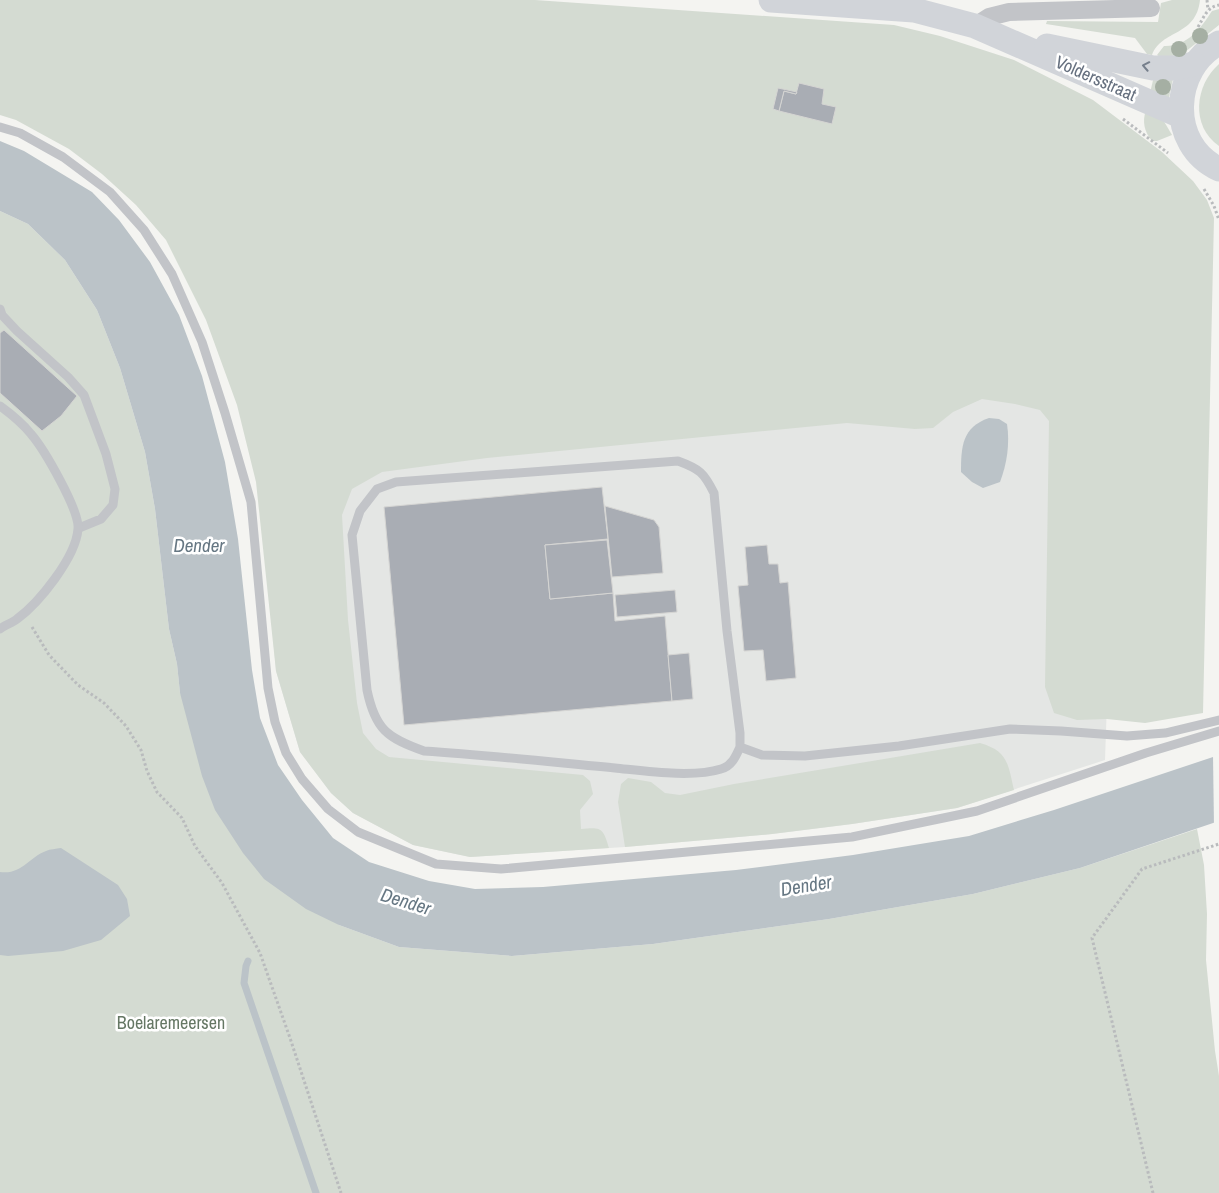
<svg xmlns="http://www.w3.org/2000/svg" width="1219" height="1193" viewBox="0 0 1219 1193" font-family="'Archivo Narrow',sans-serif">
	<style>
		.built { fill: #e4e6e4 }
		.green { fill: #d4dbd2 }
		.water { fill: #bbc3c8 }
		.pier { fill: #f4f4f1 }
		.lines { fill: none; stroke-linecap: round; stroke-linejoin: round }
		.stream { stroke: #bbc3c8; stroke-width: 7 }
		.building { fill: #a9adb4; stroke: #d5d5d3 }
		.path { stroke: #b9bbbd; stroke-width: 3; stroke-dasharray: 2.5 2.5; stroke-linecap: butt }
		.lane { stroke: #c2c4c8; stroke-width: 9 }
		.street { stroke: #c2c4c8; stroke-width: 18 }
		.secondary { stroke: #d1d4d9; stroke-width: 25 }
		.tree { fill: #a5afa3 }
		.oneway { stroke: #767f8c }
		.labels { text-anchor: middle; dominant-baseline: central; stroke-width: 5; stroke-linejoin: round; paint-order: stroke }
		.street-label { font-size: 18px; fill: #66707f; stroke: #fff }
		.park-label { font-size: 18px; fill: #657764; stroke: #fff }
		.water-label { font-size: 19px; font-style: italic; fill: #667783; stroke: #fff }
	</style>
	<rect width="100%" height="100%" fill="#f4f4f1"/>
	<path class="built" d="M1118,385l-13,375 -148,48 -105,16 -80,10 -147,13 -155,10 -57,-12 -60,-32 -22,-20 -31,-41 -24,-81 -18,-206z"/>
	<g class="green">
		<path d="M0,0h535l359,25 46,11 74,24 79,40 69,52 31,29 14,19 7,18 -11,495 -58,10 -38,-4 -30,1 -23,-7 -9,-26 4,-266 -9,-11 -25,-6 -33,-5 -29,13 -20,16 -18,1 -68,-6 -360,35 -105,14 -30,17 -10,26 6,105 9,83 6,30 13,16 13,8 194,18 7,6 3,13 -13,16 1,19c21,-2 22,-1 28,19l-139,9 -57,-12 -60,-32 -22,-20 -31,-41 -24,-81 -20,-189 -19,-77 -31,-85 -40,-80 -30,-35 -34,-31 -33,-25 -53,-29 -16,-5z"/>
		<path d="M1172,0h28c-4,37 -38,29 -48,55l-5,-1 -12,-16 -89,-14 1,-3 111,1 3,-19z"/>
		<path d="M1219,9v16l-34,27 -22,7 -6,-4 7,-9c23,1 37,-18 48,-35z"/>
		<path d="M1219,64v82c-29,-20 -24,-61 0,-82z"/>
		<path d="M1174,74l-6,28 -18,-9 4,-17z"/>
		<path d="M1146,110l16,8 10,17 -15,6h-5c-8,-10 -10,-19 -6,-31z"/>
		<path d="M0,211l28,13 37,36 32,50 23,58 25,84 10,57 14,120 8,35 3,29 159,232 60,22 113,9 141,-12 176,-25 144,-25 107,-26 117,-39 7,36 3,49 -1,46 9,91 4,25v117h-1219z"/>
		<path d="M980,743c28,8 28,21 34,47l-57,18 -105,16 -80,10 -147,13 -7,-45 3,-18 7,-6 23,4 14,11 15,2 54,-11z"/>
	</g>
	<g class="water">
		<path d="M0,141l24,10 68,41 27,28 31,42 29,53 23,61 23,86 13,77 14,131 8,48 18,47 24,35 31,38 36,24 60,19 46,8 68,-2 193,-17 117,-15 116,-19 85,-26 165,-55v66l-139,47 -107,26 -144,25 -176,25 -141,12 -113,-9 -60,-22 -33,-16 -42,-30 -21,-26 -28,-43 -13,-34 -22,-83 -3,-29 -8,-35 -14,-120 -10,-57 -25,-84 -23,-58 -32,-50 -37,-36 -28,-13z"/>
		<path d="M989,418l10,1 8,5c3,19 0,40 -7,58l-17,6 -11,-6 -11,-10c0,-25 1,-45 28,-54z"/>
		<path d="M61,848l57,37 9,14 3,17 -29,24 -38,11 -55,5 -8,-1v-83c22,3 29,-15 46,-21 4,-2 10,-2 15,-3z"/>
	</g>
	<path class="pier" d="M1219,753v71l-5,2 -1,-71z"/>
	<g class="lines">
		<path class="stream" d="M248,961l-2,5 -2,17 72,210"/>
	</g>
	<g class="building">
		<path d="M799,83l25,6 -2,15 14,3 -4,17 -53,-13 5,-20 12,3z"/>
		<path d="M778,88l19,4 -1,2 -12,-3 -5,20 -6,-2z"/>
		<path d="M4,330l73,66 -16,20 -19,15 -42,-38v-60z"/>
		<path d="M602,487l6,52 -63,6 5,54 63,-6 2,28 50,-5 7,85 -268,24 -20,-218z"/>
		<path d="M605,506l49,14 5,7 4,46 -51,4z"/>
		<path d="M607,540l6,53 -63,6 -5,-54z"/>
		<path d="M767,545l2,19h9l2,19 8,-1 8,96 -30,3 -3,-31 -19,1 -6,-65 10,-1 -3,-38z"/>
		<path d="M675,590l2,22 -60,5 -2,-22z"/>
		<path d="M689,653l4,46 -21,2 -4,-46z"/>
	</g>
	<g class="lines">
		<g class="path">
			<path d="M1207,0l1,10"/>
			<path d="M1198,27c6,-10 9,-20 21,-22"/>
			<path d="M1123,119l45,34"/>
			<path d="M1204,189l10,17 5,14"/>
			<path d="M32,627l17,28 29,30 26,18 22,23 15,24 6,21 10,21 25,26 13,28 27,37 38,70 30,85 51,155"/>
			<path d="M1153,1193l-61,-255 50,-69 77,-25"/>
		</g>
		<g class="lane">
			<path d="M0,127l20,6 43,24 47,35 34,38 28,44 30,68 23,71 26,89 17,186 7,34 11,31 16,26 26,30 30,23 78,32 65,5 351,-32 125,-26 169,-58 73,-22"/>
			<path d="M0,309l2,6 15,16 51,46 16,18 22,59 9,35 -2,16 -12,14 -22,9"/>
			<path d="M0,406c11,8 22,17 31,28 13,15 49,77 47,95 -2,28 -39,74 -61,90 -5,4 -12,6 -17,10"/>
			<path d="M740,747c-4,9 -8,19 -19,22 -28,9 -76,2 -106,-1 -64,-6 -128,-13 -191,-17 -37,-13 -49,-22 -57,-61l-15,-155 8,-24 17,-22 19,-7 282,-21c22,8 26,12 36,32l13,138 13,102v14l22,8 43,1 94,-10 111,-17 51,2 66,5 38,-3 54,-13"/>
		</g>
		<path class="street" d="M975,26l14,-9 20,-5 142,-4"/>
		<g class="secondary">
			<path d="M771,0l143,10 61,16 206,90"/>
			<path d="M1219,43c-48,25 -52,102 0,126"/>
			<path d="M1047,46l106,22h21l20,-4"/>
		</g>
	</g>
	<g class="tree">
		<circle cx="1200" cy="36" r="8"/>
		<circle cx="1179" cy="49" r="8"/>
		<circle cx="1163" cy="87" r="8"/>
	</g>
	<defs><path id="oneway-chevron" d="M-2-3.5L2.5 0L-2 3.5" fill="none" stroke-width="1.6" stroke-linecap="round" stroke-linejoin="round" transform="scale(1.25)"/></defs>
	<use class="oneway" href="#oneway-chevron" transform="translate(1146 66) rotate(-169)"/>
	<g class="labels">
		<g class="street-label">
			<text transform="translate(1096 78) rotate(24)">Voldersstraat</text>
		</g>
		<g class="park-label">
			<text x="171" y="1022">Boelaremeersen</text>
		</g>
		<g class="water-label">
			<text x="199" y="545">Dender</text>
			<text transform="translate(806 885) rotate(-9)">Dender</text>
			<text transform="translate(406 901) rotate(17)">Dender</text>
		</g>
	</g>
</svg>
